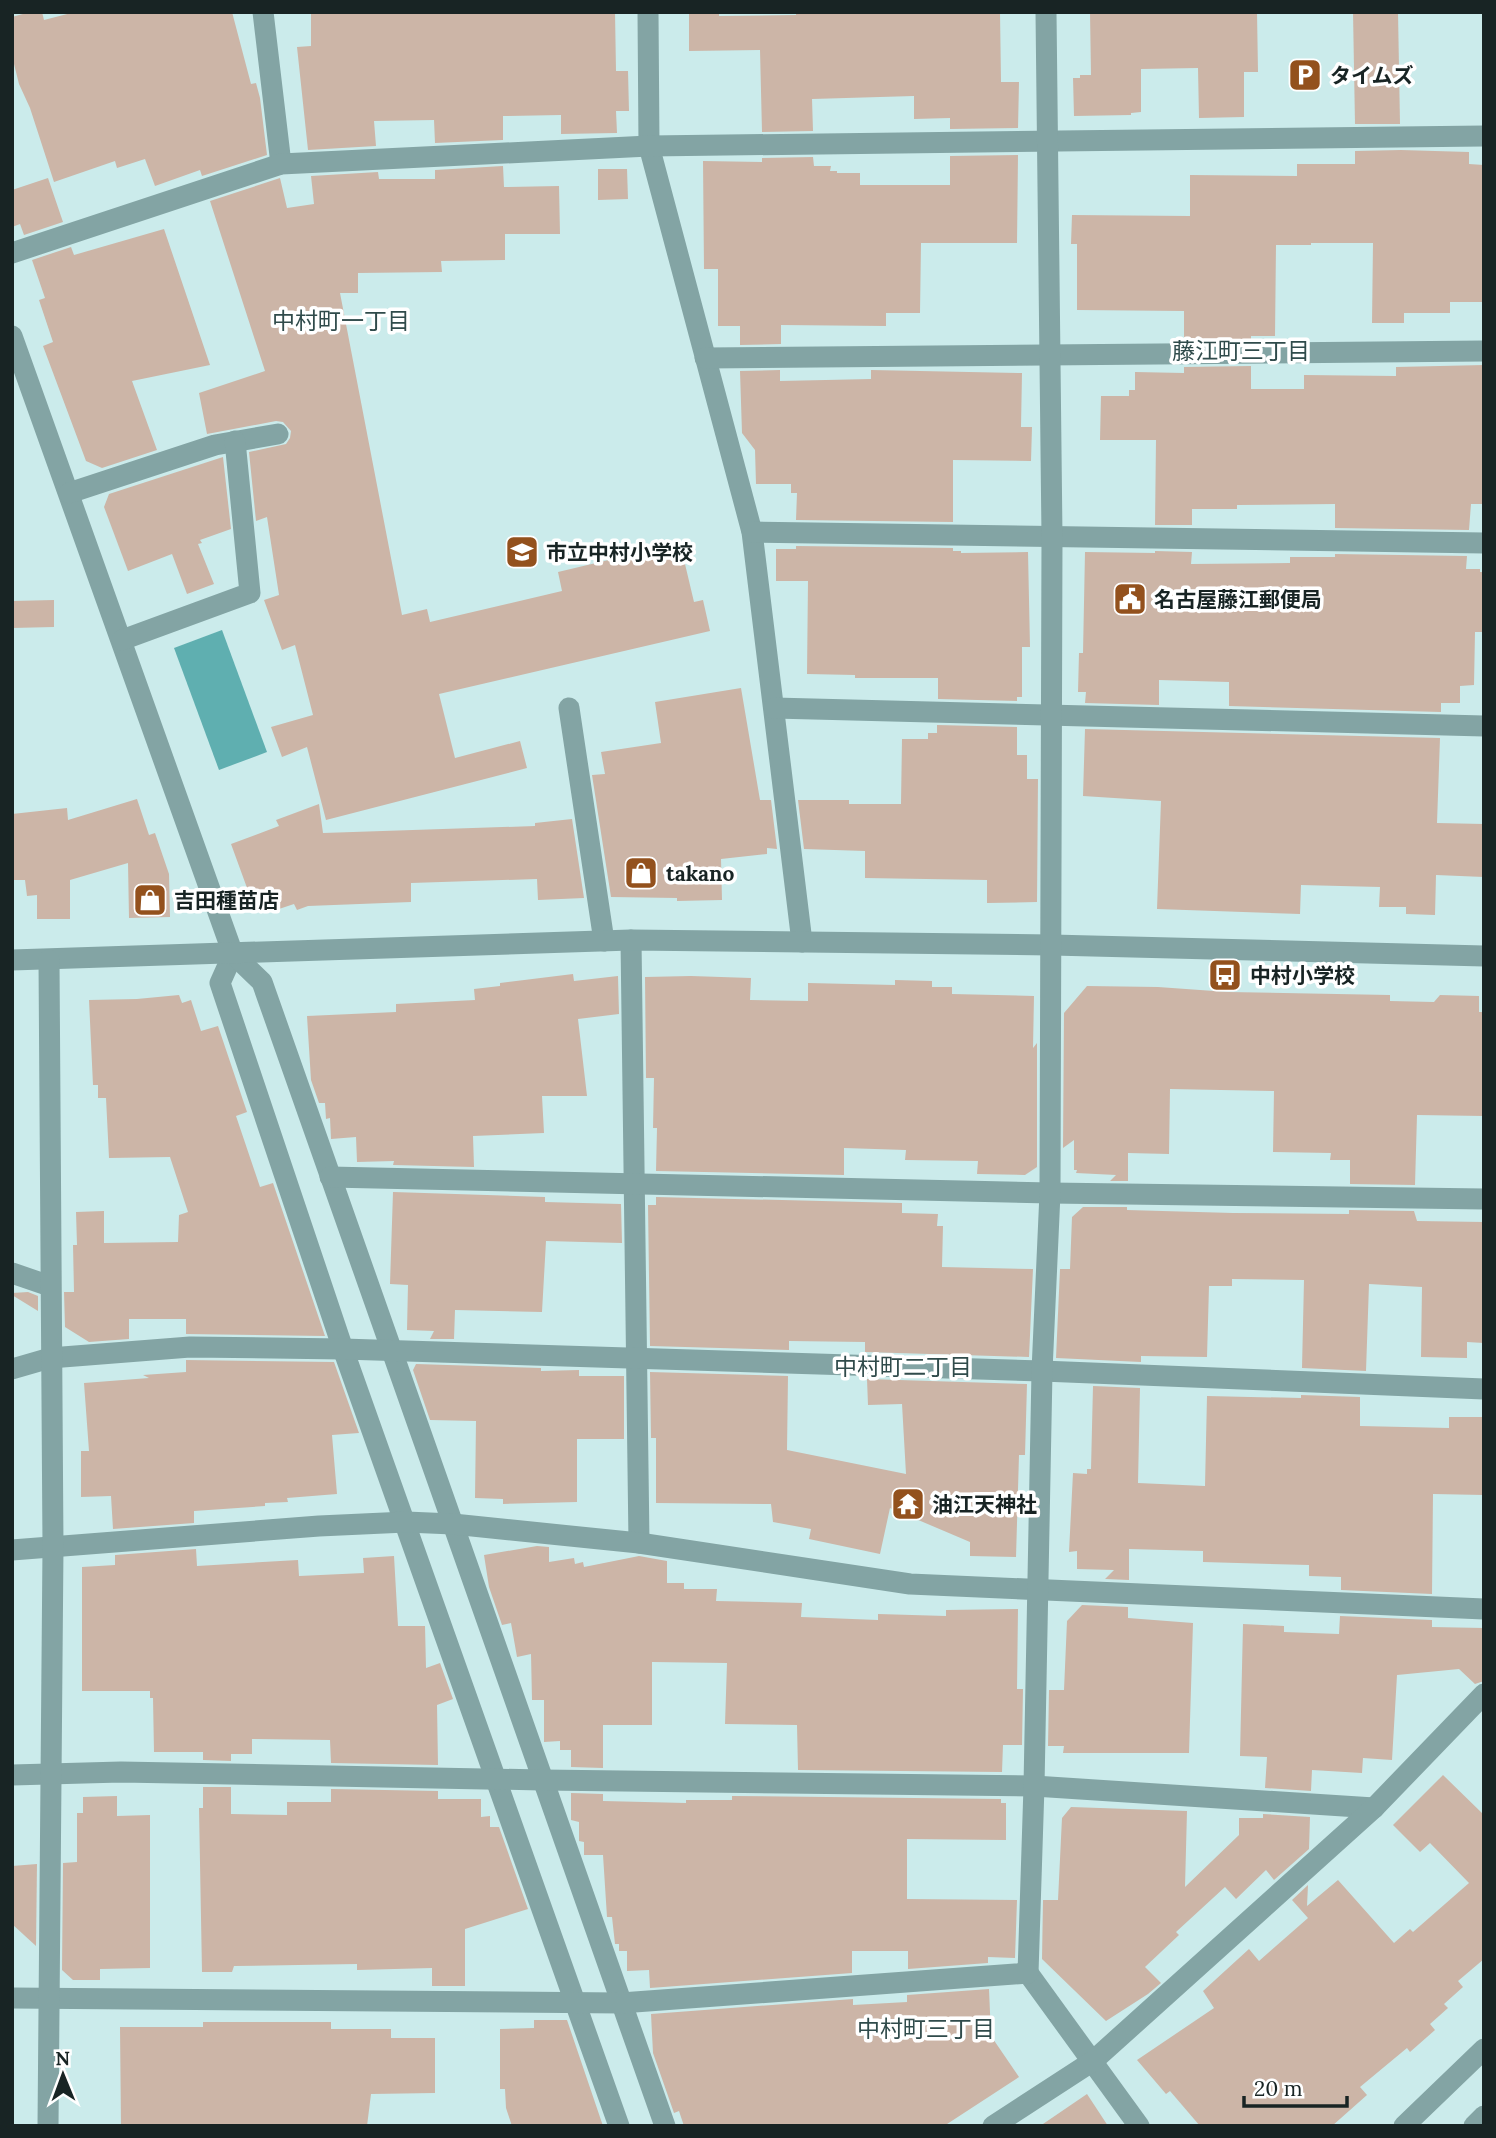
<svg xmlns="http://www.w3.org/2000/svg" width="1496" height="2138" viewBox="0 0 1496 2138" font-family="Lora,'Noto Sans JP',serif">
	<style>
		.water { fill: #5fafb0 }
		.building { fill: #ccb5a7 }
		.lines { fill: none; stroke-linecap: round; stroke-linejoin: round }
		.minor { stroke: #83a4a4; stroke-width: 21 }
		.labels { text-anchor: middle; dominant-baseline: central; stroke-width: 7; stroke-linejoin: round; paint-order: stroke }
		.poi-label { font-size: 21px; font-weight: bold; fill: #182424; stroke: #fff; text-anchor: start }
		.neighbourhood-label { font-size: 23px; fill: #304b4b; stroke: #fff }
	</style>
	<rect width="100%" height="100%" fill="#cbebeb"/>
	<path class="water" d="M222,630l45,122 -48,18 -45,-122z"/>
	<g class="building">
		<path d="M30,12h12l2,8 31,-8h157l19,72 5,-1 4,15 7,57 -65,21 -2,-6 -45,16 -10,-27 -28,9 -2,-7 -61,21 -24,-74 -11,-24 -7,-28v-39z"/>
		<path d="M311,12h304l1,59h12l1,40h-13l1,22 -56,1v-19l-58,1v24l-68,3 -1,-23 -60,1 2,25 -68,4 -11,-103 14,-1z"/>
		<path d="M689,12h30v4l77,-1v-3h204l1,70h18l-1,46 -68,1v-11l-36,1v-23l-102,3 1,32 -51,1 -2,-82 -71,1z"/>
		<path d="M1090,12h167l1,60h-14v45l-45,1 -1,-50 -57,1v43l-10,1v2l-57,1 -1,-38h7v-3h11z"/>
		<path d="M1353,12h45l2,112h-45z"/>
		<path d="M1401,150l68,2v12l15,1v137h-34v11h-46v10h-32l1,-80h-62v2h-35l-1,91h-24v4l-67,1v-30l-107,-1v-66h-6l1,-29 118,1v-41l107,1v-12h58v-13z"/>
		<path d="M1018,155l-1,88h-96l-1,70h-34v13l-105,-1v19l-41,1v-19h-22v-57h-14l-1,-108 59,1v-4l51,-1 1,9h17l-1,5h7v2h23v12h90v-29z"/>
		<path d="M503,166l1,21 55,-1 1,48h-55v26l-64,1 1,11 -84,1v20h-18l62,322 25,-6 3,13 132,-31 -4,-19 122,-29 14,59 9,-2 7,31 -271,63 16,64 65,-17 7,27 -201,52 -19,-73 -25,10 -11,-30 42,-12 -18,-70 -13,5 -18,-50 15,-5 -12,-78 -11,4 -7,-69 37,-8 4,-6 1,-7 -8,-9 -7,-1 -69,13 -8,-41 66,-22 -55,-170 70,-23 7,30 27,-4 -3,-28 67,-4 1,7h56v-9z"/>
		<path d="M598,169h29l1,30 -30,1z"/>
		<path d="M48,178l15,44 -39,13 -4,-11 -8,3v-37z"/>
		<path d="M164,229l46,136 -78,16 25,69 -55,18 -16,-7 -43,-115 10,-4 -14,-42 6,-2 -13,-38 39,-13 3,8z"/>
		<path d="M1484,365v139h-13l-2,26 -134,-2v-24l-98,1v4h-45v16h-37l1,-85h-56l1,-44h28v-6h6v-18l49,1v-6l67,-1v23h53v-14l92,1v-9z"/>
		<path d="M780,370v11l91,-2v-9l151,3 -1,54h11l-1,34 -78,-1v62l-157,-2 1,-27h-6v-9h-35l-1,-34 -13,-17 -2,-62z"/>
		<path d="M223,457l8,72 -31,11 2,3 -4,1 16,40 -27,10 -15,-40 -44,17 -24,-64 5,-13z"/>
		<path d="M796,546l157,2v3h8v2l67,-1 2,95h-8v50h-5v4l-79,-2v-21h-83v-3l-48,-1 1,-93h-32v-32h20z"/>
		<path d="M1155,551l37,1 -1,12 99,-1v-6h45v-3l132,2 -1,13h14v3h4v60h-9l-1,53 -14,1v17h-19v9l-212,-6v-24l-70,-2v25l-74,-2 1,-11h-8l1,-39h4l2,-101 70,1z"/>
		<path d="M54,600v27l-42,1v-27z"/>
		<path d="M741,688l19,112h11l6,49 -10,-1v6l-46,5 1,41 -45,1v-3l-66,-1 -19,-122 13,-1 -4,-22 60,-9 -6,-41z"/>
		<path d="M937,725l80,2v28h10v24h11l-1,123 -50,1v-23l-122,-2v-27l-61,-2 -6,-49h51v4h52l1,-65h26v-6h9z"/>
		<path d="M1085,729l355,9 -3,85 47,1v53l-48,-2 -1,40 -29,-1v-7h-27l1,-20 -79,-2 -1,29 -143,-5 4,-108 -78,-5z"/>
		<path d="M137,799l12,36 6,-2 14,41 1,43 -41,1 -1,-55 -58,17v39h-33v-24l-10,1 -2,-16h-13v-66l55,-6 1,12z"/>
		<path d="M319,804l4,29 212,-7v-3l37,-4 12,79 -46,2 -1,-21 -126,4v19l-103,4 -11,4 -3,-6 -18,6 -2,-4 -14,5 -2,-6 -4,2 -23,-63 48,-18 -3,-6z"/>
		<path d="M573,974l1,7 44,-5 1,38 -41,5 9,77h-45l2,37 -71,3 1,31 -81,-2 1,-4 -37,1 -1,-25 -25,2 -1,-21 -4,1 -1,-16h-6l-8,-23 -4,-64 89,-4v-8l79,-4 -1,-11 26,-3v-3z"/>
		<path d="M691,976l60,2 -1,22 58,1v-18l87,2v-5l37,1v6h20v7l82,2 -1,52 4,-5v124l-12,8 -48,-1 1,-13 -73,-1 1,-10 -62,-2v27l-188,-4 1,-43h-4l1,-50h-8l-1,-101z"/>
		<path d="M1087,986l71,1 70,5 162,3v6l44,1 6,-7 39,1v16h5v104l-67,-1 -2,70 -65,-1v-24h-20l1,-7 -58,-1 1,-61 -104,-2 -1,65 -41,-1v28h-18l6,-6 -40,-2 1,-3h-3v-30l-11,8 1,-135z"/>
		<path d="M179,995l3,8 9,-3 10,31 17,-5 29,86 -11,4 24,71 13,-4 52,153 -139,-2v-15h-57v20l-40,3 -24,-15 -1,-35h10l-1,-47h4l-1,-33 28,-1v32l74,-1 1,-27 9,-3 -18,-55 -61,1 -3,-60h-8v-13h-5l-4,-85 48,-1z"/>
		<path d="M393,1192l152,5v5l76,2 1,39 -76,-2 -4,71 -87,-2 -1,29h-24l4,-8 -27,-1 1,-45 -18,-1z"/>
		<path d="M656,1197l246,6v10l36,1 -1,12h6l-1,41 91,2 -4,88 -164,-5v-10l-76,-1v9l-139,-4 -2,-141h8z"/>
		<path d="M1083,1207h44v3l106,3 116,1v-4l65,1 3,10 67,1v121l-17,-1v16l-46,-1 1,-70 -53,-3 -3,87 -64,-3 2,-88 -72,-1v7h-23l-2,71 -66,-1v6l-85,-4 4,-89h10l2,-52z"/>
		<path d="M28,1292l10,4v15l-26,-16v-2z"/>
		<path d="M186,1360l148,2 25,71 -27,2 5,59 -50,4 1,4 -23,1v3l-71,5v12l-81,6 -2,-33 -30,1v-46h8l-5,-68 65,-5 -6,-3 43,-3z"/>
		<path d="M416,1364l125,4v3l38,-1v6h45v63h-47v63l-74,2v-5l-28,-1 1,-77 -46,-1 -17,-50z"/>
		<path d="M650,1372l138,4 -1,74 119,24 -4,-70 -34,1 -1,-26 160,5 -2,71h-6l-3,102 -46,-1v-14l-80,-34 -10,46 -71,-15 2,-10 -38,-7 -2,-18 -115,-1v-65h-5z"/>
		<path d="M1093,1386l47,2 -2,95 67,3 2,-90 94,2v-3l59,2v29l89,2v-11h35v78l-51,-1 -1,100 -91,-4v-13l-32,-1v-11l-106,-3v-11l-74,-2v31l-24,-1 9,-9 -37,-1v-18l-8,1 4,-79 14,1v-5h4z"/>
		<path d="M537,1546l12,1v15l25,-4 1,6 8,-2 1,5 55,-11 28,5v22h17v6h33l-1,12 86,2 -1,14 77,3v-6l68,2v-6l72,-1 -1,80h6l-1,56h-19l-1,27 -204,-2 -1,-45 -72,-1 2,-61 -75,-1v63h-49v43l-32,-1v-17h-11v-9l-16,1v-42h-12l-1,-46 -14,3 -6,-34 -9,2 -13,-38 -5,-32z"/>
		<path d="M196,1549l1,17 101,-6 1,16 65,-3 -1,-15 31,-2 4,70h27l1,42 14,-5 13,36 -16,6 1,60 -107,-2 -1,-23 -78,-1v15h-21v7l-28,-1v-8h-49l-1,-54h-3v-7h-68v-124l33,-2v-10z"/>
		<path d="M1082,1605l46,2v11l65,5 -4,130h-126l1,-7h-16l1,-56h15l3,-69z"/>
		<path d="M1340,1616l92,4v7l52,1v53l-9,3 -16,-15 -62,6 -5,85 -29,-2 -1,15 -50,-3 -1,21 -46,-3 2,-31 -27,-1 3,-132 41,2v6l55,2z"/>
		<path d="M1443,1775l41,40v144l-26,22 5,6 -19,17 4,4 -18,16 5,6 -25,22 -3,-4 -47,39 7,8 -35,31h-132l-30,-35 -4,3 -29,-34 77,-52 -11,-17 46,-42 10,12 49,-43 -16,-18 16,-15 -1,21 31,-26 56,63 16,-14 3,3 56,-49 -39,-40 -10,9 -27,-27z"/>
		<path d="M203,1787h28v27l56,1v-13h44v-13l107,2v8h43v18l9,-1v11h9l29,82 -63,20v57h-33v-18l-75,2v-6l-123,2 -2,6h-30l-3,-164h4z"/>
		<path d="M571,1793l32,1v7l83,2v-3h46v-4l269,3v4h5v37l-99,-1v60l110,1 -2,58 -27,-1v6l-80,6v-18h-56v22l-202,15 -1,-18 -22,1v-20h-8v-7h-4l-3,-27h-5l-4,-62h-19v-13l-5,-1v-19l-8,-2z"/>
		<path d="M117,1796v20l33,-1v153l-50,1v11h-27l-11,-10 1,-107 14,-1v-49h6v-16z"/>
		<path d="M1071,1807l116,4 -2,76 54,-52v-17h24v-4l47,3 -1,32 -35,31 -8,-10 -30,29 -11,-12 -49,45 3,3 -34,32 16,16 -13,11 -42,27 -64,-62 1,-59h15l4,-82z"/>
		<path d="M37,1864l-1,82 -24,-22v-58z"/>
		<path d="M989,1989l2,47 28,41 -75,49h-260l-5,-15 -5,2 -21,-60 -2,-39 202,-15v6l54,-3v-7z"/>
		<path d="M534,2020h33l36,106h-91l-6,-18 -1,-19h-5v-60l34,-1z"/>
		<path d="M203,2022h128v7h60v9h44v55l-64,1 -4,32h-246l-1,-99h83z"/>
		<path d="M1087,2094l21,32h-68z"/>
	</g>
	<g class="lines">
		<g class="minor">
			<path d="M263,12l18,152"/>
			<path d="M648,12l1,134 103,386 50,410"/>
			<path d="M12,253l269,-89 368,-18 835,-10"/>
			<path d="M12,336l221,618 -13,29 123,366 276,777"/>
			<path d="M705,358l779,-7"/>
			<path d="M69,493l146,-48 63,-11"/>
			<path d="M752,532l732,11"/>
			<path d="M122,640l128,-47 -15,-152"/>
			<path d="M569,708l35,233"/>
			<path d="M774,708l710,18"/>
			<path d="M631,940l8,603"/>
			<path d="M233,954l29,28 403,1144"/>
			<path d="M12,960l619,-20 421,5 432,11"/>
			<path d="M330,1177l720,16 434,6"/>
			<path d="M12,1273l38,13"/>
			<path d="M12,1369l38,-11 140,-11 153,2 699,22 442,18"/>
			<path d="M12,1550l307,-24 87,-4 47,2 186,19 271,41 574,25"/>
			<path d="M12,1775l109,-3 421,8 492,6 340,22"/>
			<path d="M1028,1973l111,153"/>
			<path d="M12,1998l609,5 407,-30 6,-187 8,-415 8,-178 2,-656 -6,-525"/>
			<path d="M48,2126l5,-579 -4,-587"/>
			<path d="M993,2126l100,-65 281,-253 110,-114"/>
			<path d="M1404,2126l80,-77"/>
			<path d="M1474,2126l10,-10"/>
		</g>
	</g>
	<defs>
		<symbol id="parking-square" viewBox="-11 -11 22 22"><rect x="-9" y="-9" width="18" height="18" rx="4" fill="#93511d" stroke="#fff"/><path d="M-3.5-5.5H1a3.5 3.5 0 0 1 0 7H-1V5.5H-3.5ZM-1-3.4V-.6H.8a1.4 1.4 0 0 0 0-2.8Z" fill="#fff"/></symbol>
		<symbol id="school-square" viewBox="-11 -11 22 22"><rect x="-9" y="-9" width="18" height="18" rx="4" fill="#93511d" stroke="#fff"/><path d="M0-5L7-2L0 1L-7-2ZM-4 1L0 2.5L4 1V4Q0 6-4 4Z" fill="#fff"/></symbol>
		<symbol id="civic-square" viewBox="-11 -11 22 22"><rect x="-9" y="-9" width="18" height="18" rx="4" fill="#93511d" stroke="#fff"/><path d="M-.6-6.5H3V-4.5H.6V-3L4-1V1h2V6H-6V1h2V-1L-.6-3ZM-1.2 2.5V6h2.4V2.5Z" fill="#fff"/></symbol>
		<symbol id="shop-square" viewBox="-11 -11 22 22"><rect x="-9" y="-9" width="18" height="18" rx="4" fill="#93511d" stroke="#fff"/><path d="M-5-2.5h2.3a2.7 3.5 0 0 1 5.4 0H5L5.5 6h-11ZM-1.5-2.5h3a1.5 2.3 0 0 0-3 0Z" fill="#fff"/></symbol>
		<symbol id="bus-square" viewBox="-11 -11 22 22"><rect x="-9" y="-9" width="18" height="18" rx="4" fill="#93511d" stroke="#fff"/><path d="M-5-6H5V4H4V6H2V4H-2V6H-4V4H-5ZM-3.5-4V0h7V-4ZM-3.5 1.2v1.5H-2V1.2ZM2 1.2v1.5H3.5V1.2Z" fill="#fff"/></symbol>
		<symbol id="temple-square" viewBox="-11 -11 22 22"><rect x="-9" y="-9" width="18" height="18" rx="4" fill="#93511d" stroke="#fff"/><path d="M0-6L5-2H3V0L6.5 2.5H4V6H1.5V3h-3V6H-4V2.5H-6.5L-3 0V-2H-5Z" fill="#fff"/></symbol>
	</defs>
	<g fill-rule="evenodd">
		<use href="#parking-square" x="1286" y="56" width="38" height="38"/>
		<use href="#school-square" x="503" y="533" width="38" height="38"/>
		<use href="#civic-square" x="1111" y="580" width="38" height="38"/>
		<use href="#shop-square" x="622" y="854" width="38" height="38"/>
		<use href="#shop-square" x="131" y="881" width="38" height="38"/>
		<use href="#bus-square" x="1206" y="956" width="38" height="38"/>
		<use href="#temple-square" x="889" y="1485" width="38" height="38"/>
	</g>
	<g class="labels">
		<g class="poi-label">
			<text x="1330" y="75">タイムズ</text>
			<text x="546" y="552">市立中村小学校</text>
			<text x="1154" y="599">名古屋藤江郵便局</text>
			<text x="666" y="873">takano</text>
			<text x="174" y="900">吉田種苗店</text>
			<text x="1250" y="975">中村小学校</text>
			<text x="932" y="1504">油江天神社</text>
		</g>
		<g class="neighbourhood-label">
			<text x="341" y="320">中村町一丁目</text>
			<text x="1241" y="350">藤江町三丁目</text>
			<text x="903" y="1366">中村町二丁目</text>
			<text x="926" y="2028">中村町三丁目</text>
		</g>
	</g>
	<rect width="1496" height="2138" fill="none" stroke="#182424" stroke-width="28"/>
	<g transform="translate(63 2075) rotate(359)" stroke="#ffffff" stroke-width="5" paint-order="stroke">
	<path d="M0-5L12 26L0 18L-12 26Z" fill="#182424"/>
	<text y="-10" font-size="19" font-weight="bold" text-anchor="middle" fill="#182424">N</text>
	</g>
	<path d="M1244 2096v10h103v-10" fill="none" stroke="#182424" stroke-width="3.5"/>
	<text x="1254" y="2096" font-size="21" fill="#182424" stroke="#ffffff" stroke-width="5" paint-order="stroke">20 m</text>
</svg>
